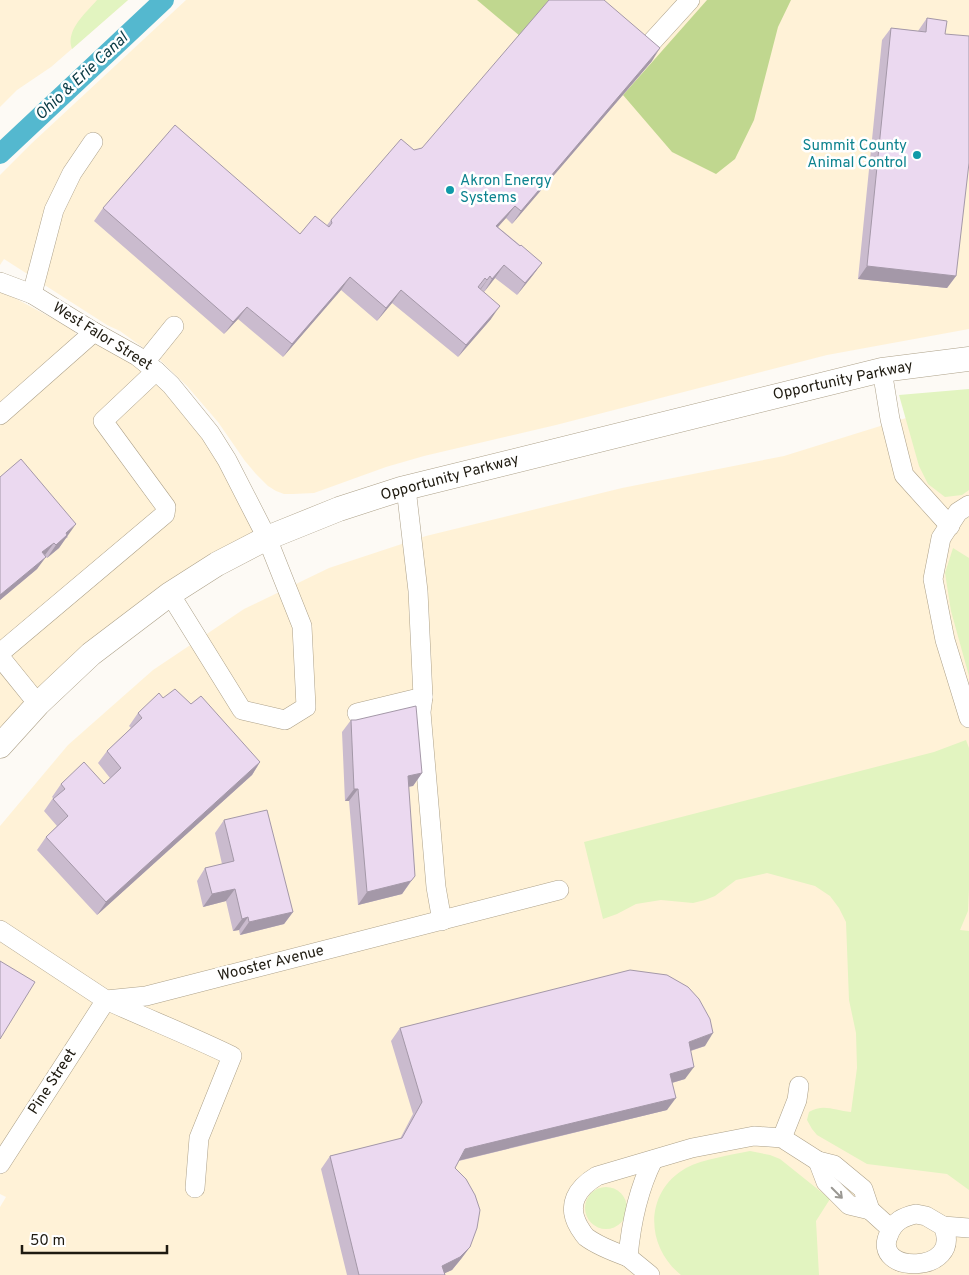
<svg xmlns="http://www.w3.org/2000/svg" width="969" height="1275" viewBox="0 0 969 1275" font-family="Overpass,sans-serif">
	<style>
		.built { fill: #fff2d7 }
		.green { fill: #e2f4c0 }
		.forest { fill: #c0d78f }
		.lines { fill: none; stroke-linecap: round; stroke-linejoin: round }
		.canal { stroke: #54b8cf; stroke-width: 20 }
		.minor-casing { stroke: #ada189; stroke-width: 20 }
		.major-casing { stroke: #ada189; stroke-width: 25 }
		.minor { stroke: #fff; stroke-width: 19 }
		.major { stroke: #fff; stroke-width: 24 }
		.wall { fill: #cabbce }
		.shaded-wall { fill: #a498a8 }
		.building { fill: #ebd9f0; stroke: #a498a8 }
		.oneway { stroke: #9a9893 }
		.culture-dot { fill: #0f9aa8; stroke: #fff; stroke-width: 2 }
		.labels { text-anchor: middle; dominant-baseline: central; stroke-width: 5; stroke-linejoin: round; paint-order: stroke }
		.culture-label { font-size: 15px; fill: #0d838f; stroke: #fff; text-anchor: end }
		.street-label { font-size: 15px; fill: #1e1a10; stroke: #fff }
		.water-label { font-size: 16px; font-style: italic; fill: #0a3a44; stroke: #fff }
	</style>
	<rect width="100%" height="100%" fill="#fdfaf5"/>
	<g class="built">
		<path d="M0,0h128l-77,67 -34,23 -17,17z"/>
		<path d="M186,0h783v329l-142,26 -271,70 -132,31 -38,11 -72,26 -21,1h-9l-8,-3 -8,-5 -12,-12 -11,-13 -27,-39 -31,-36 -28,-27 -39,-28 -13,-6 -103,-66 -4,6v-90l32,-32z"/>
		<path d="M0,290l74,40 3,7 18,3 45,24 54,55 64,116 -258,200z"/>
		<path d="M969,402v873h-969v-68l6,-10 -6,-3v-368l68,-81 85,-75 91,-61 85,-41 97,-32 196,-48 162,-32 167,-52z"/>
	</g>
	<g class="green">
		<path d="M97,0h31l-56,49c-7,-19 14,-36 25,-49z"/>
		<path d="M969,389v101l-7,5 -17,2 -17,-13 -9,-18 -20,-71z"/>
		<path d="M953,548l16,10v118l-18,-65 -6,-38z"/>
		<path d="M966,740l3,8v141l-1,22 -8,19 9,1v259l-22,-16 -80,-10 -50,-29 -5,-6 -5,-9 2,-8c15,-9 26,-1 42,0l6,-44 -1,-35 -7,-33 -3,-78 -7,-14 -9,-12 -15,-10 -48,-13 -31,7 -21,16 -10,4 -12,3 -32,-3 -25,4 -19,10 -14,5 -19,-77 350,-90z"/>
		<path d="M750,1151l20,4 10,4 50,40 -14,22 3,54h-138c-36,-29 -37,-83 5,-107 17,-9 45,-13 64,-17z"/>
		<circle cx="606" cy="1208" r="21"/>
	</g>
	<g class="forest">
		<path d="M477,0h74l-31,36z"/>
		<path d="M707,0h84l-13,27 -24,93 -19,39 -19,15 -44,-22 -49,-57z"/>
	</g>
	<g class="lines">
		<path class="canal" d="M0,154l164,-154"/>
		<defs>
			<g id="minor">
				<path d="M649,45l41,-45"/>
				<path d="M0,282l32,12 62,38 43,24 19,15 15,14 39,48 17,27 40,78 35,88 4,81 -21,13 -43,-10 -72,-116"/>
				<path d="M32,294l22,-84 18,-37 21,-31"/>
				<path d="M145,362l29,-36"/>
				<path d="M882,370l8,49 14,56 46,51"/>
				<path d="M0,415l94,-83"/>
				<path d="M969,505l-11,7 -17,26 -8,41 12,61 24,78"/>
				<path d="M0,653l165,-139 1,-7 -63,-86 53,-50"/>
				<path d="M0,657l38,47"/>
				<path d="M423,697l-2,15 15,175 6,34"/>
				<path d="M357,713l66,-16 -5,-106 -12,-103"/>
				<path d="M0,930l106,70 40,-4 413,-106"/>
				<path d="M782,1138l15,-38 2,-14"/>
				<path d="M818,1161l8,21 23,23 21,5"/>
				<path d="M0,1164l106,-164c42,19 85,36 126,56l-33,82 -4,50"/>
				<path d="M916,1214l10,2 17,10c22,49 -74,49 -54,8 5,-13 14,-17 27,-20z"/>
				<path d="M943,1226l26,2"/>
				<path d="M628,1257c-14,-5 -30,-11 -42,-20 -3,-3 -5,-7 -7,-10 -13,-22 -2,-39 18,-51l95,-28 62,-12 28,2 36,23 16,4 29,24 7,21 21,19"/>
				<path d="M650,1275l-22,-18c3,-33 10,-67 25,-97"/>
			</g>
			<path id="major" d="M0,746l38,-42 53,-50 79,-60 47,-30 50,-26 72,-29 62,-20 481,-119 87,-11"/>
		</defs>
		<use href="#minor" class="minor-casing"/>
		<use href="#major" class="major-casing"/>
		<use href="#minor" class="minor"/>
		<use href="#major" class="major"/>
	</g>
	<g class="wall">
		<path d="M927,18l18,16 11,242 -9,12 -89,-9 24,-239 9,-12 27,3z"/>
		<path d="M652,61l-140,163 -6,-6 -8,9 44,36 -9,12 -16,20 -22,-17 -11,14 -3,-3 10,30 -33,38 -66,-54 -15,18 -36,-31 -58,67 -45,-38 -14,15 -130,-113 9,-13 197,26 27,-9 4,-5 83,-70 8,-2z"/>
		<path d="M0,477l68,60 -3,2 -6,9 -12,10 -2,-2 -8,13 -37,31z"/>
		<path d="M163,698l28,6 69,58 -8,13 -155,140 -60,-65 9,-13 11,-11 -13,-15 9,-13 -1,-1 9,-13h43l6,-6 -12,-15 9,-12 24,-23 -2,-2 9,-13z"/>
		<path d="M351,720l71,53 -9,13 -5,1 7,89 -13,18 -44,11 -9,-104h-4l-3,-69z"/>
		<path d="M224,820l69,92 -9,12 -44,11 -1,-5 -6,1 -7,-30 -23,6 -6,-26 8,-13 17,-4 -7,-31z"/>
		<path d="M400,1028l305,18 -14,5 -6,28 -13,4 -5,27 -208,51 -4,7 15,79 -9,12 -9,11 -8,3 1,2h-98l-26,-106 9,-13 70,-17 13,-25 -22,-73z"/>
	</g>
	<g class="shaded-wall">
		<path d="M660,48l-8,13 -140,163 9,-13z"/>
		<path d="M515,206l-9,12 -19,21 9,-13z"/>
		<path d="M542,263l-9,12 -16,20 8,-12z"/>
		<path d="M504,265l-9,13 -11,14 8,-13z"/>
		<path d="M867,266l89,10 -9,12 -89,-9z"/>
		<path d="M490,276l-9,13 -3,3z"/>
		<path d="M350,277l-9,13 -58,67 9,-13z"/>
		<path d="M401,290l-9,13 -15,18 9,-13z"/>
		<path d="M500,306l-9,13 -33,38 8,-12z"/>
		<path d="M247,307l-9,12 -14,15 9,-12z"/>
		<path d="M76,524l-17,24 -12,10 9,-13 10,-12z"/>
		<path d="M54,543l-9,12 -3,-3z"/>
		<path d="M46,557l-9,12 -37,31v-5z"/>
		<path d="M260,762l-8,13 -155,140 9,-13z"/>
		<path d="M422,773l-9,13 -14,2 9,-12z"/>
		<path d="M354,789h4l-9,12h-4z"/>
		<path d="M411,881l-9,13 -44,11 9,-13z"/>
		<path d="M235,889l-9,12 -23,6 9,-13z"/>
		<path d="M293,912l-9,12 -44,11 9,-13z"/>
		<path d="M248,917l-9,13 -6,1 9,-12z"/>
		<path d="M713,1033l-8,13 -25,8 9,-12z"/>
		<path d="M694,1067l-9,12 -24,7 9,-12z"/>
		<path d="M676,1098l-9,12 -210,51 8,-12z"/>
		<path d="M470,1247l-9,12 -9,11 -11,5 1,-9z"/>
	</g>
	<g class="building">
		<path d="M549,0h55l56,48 -139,163 -6,-5 -19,20 24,20 1,-1 21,18 -17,20 -21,-18 -12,14 -2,-3 -3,4 -2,-2 -7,9 22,19 -34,39 -65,-55 -15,18 -36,-31 -58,67 -45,-37 -14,15 -130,-114 72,-83 125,109 15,-18 14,11 3,-4 -1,-3 70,-81 13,11 8,-2z"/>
		<path d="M927,18l20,3 -2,13 24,2v127l-13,113 -89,-10 24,-238 35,4z"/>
		<path d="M21,459l55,65 -10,9 1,2 -11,10 -2,-2 -12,9 4,5 -46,38v-118z"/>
		<path d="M175,689l16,15 10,-8 59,66 -154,140 -60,-65 22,-21 -15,-17 12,-10 -4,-5 23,-22 20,22 17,-16 -14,-17 35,-33 -4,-5 21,-20 4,5z"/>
		<path d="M416,706l6,67 -14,3 7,100 -4,5 -44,11 -9,-103h-4l-3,-69h5z"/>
		<path d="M267,810l26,102 -44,10 -1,-5 -6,2 -7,-30 -23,5 -7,-26 29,-7 -10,-41z"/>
		<path d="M0,961l35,21 -35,57z"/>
		<path d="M630,970l37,5 21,12 11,12 11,20 3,14 -24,9 5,25 -24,7 6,24 -211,51 -10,19 11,11 9,16 5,15 -3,18 -7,19 -10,10 -18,9 3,9h-86l-29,-119 72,-18 20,-36 -22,-74z"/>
	</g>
	<defs><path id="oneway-shaft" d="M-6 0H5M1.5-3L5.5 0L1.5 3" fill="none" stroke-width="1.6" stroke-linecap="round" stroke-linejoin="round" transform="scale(1.25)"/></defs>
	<use class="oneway" href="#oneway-shaft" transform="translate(837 1193) rotate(45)"/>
	<g class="culture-dot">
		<circle cx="917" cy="155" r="5"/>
		<circle cx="450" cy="190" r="5"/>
	</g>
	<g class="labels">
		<g class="culture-label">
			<text x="907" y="146">Summit County<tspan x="907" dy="17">Animal Control</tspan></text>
			<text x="460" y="181" text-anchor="start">Akron Energy<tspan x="460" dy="17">Systems</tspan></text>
		</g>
		<g class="street-label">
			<text transform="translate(102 337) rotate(32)">West Falor Street</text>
			<text transform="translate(843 381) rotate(-12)">Opportunity Parkway</text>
			<text transform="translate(450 478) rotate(-15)">Opportunity Parkway</text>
			<text transform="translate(271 964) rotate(-14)">Wooster Avenue</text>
			<text transform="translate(53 1082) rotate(-57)">Pine Street</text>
		</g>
		<g class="water-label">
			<text transform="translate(82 77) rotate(-43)">Ohio &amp; Erie Canal</text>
		</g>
	</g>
	<path d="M22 1245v8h145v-8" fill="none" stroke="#1e1a10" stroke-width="2.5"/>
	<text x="30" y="1245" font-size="15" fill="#1e1a10" stroke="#ffffff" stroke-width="4" paint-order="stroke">50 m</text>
</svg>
